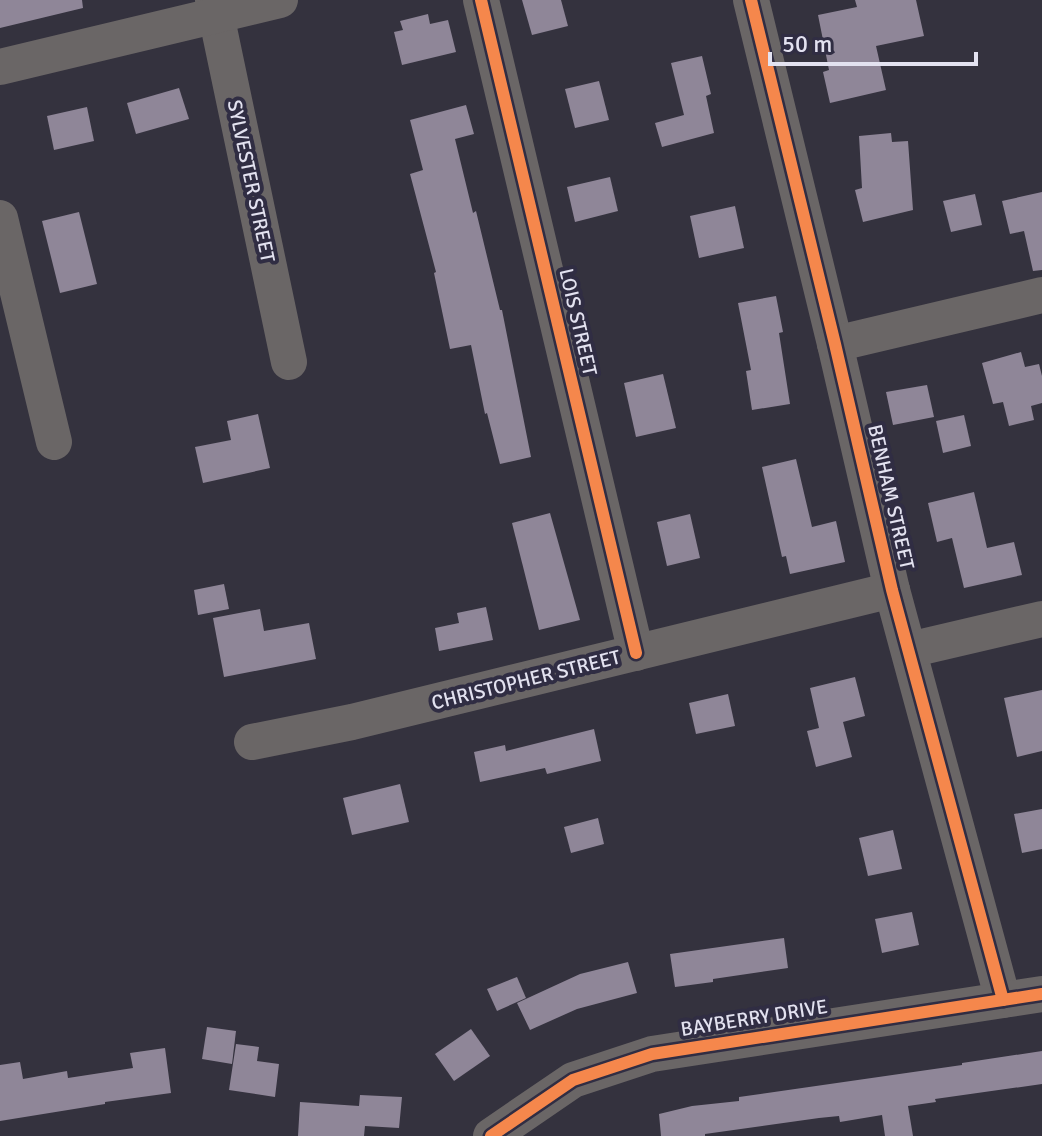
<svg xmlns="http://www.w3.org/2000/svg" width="1042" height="1136" viewBox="0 0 1042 1136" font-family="Signika,sans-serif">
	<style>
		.building { fill: #8f8698 }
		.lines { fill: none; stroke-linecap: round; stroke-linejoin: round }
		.minor { stroke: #6a6666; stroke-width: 36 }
		.cycleway-casing { stroke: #302d43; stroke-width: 17 }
		.cycleway { stroke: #f5874c; stroke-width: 12 }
		.labels { text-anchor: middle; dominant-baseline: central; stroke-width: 8; stroke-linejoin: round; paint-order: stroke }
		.street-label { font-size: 20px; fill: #e3e2f0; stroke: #302d43 }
	</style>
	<rect width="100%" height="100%" fill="#34323e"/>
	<g class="building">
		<path d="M0,0h82l1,8 -83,20z"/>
		<path d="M522,0h39l7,26 -36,9z"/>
		<path d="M855,0h61l8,36 -48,10 10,44 -56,13 -7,-31 6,-2 -11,-55 39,-8z"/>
		<path d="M428,14l2,10 18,-4 8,32 -54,13 -8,-33 9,-2 -3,-9z"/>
		<path d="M702,56l9,38 -5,2 8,37 -52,14 -7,-24 29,-8 -13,-52z"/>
		<path d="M599,81l10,39 -34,8 -10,-39z"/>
		<path d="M179,88l10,31 -53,15 -9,-31z"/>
		<path d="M466,105l8,29 -19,5 18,74 3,-2 24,99h2l29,147 -31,7 -13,-51 -2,1 -14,-69 -21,4 -16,-76 2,-1 -26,-98 13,-4 -13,-50z"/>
		<path d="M87,107l7,34 -40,9 -7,-34z"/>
		<path d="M891,133l1,9 16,-1 5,69 -50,12 -8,-32 7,-2 -3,-52z"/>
		<path d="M610,177l8,34 -43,11 -8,-35z"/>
		<path d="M1042,192v78l-9,1 -9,-40 -14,3 -8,-33z"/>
		<path d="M975,194l7,31 -31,7 -8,-31z"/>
		<path d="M735,206l9,42 -45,10 -9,-42z"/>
		<path d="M79,212l18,72 -37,9 -18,-72z"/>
		<path d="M776,296l7,36 -4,1 11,71 -38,6 -6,-39 5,-1 -13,-67z"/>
		<path d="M1021,352l4,15 14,-3 3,12v27l-11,3 3,14 -25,6 -6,-24 -10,2 -11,-41z"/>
		<path d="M663,374l13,54 -40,9 -12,-54z"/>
		<path d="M927,385l7,32 -41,8 -7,-33z"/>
		<path d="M258,414l12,54 -67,15 -8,-36 36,-7 -4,-19z"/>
		<path d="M964,415l7,31 -28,7 -7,-32z"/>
		<path d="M796,459l16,68 24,-6 9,41 -55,12 -4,-18 -4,1 -20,-90z"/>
		<path d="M974,492l13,56 27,-6 8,33 -58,13 -12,-50 -15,4 -9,-39z"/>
		<path d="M550,513l30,107 -41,10 -27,-107z"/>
		<path d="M690,514l10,44 -33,8 -10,-44z"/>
		<path d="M224,584l5,25 -31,6 -4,-25z"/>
		<path d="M486,607l7,33 -54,11 -4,-23 24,-5 -2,-10z"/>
		<path d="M260,609l4,22 45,-8 7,36 -92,18 -11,-59z"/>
		<path d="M855,677l10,39 -22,6 9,35 -36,10 -9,-36 12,-3 -9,-40z"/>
		<path d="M1042,690v61l-25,6 -13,-59z"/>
		<path d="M728,694l7,32 -39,8 -7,-31z"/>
		<path d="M594,729l7,32 -54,13 -2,-6 -65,14 -6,-30 31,-7 1,6z"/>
		<path d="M400,784l9,38 -57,13 -9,-37z"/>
		<path d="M1042,809v40l-20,4 -8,-39z"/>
		<path d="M598,818l6,26 -33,9 -7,-26z"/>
		<path d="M893,830l9,39 -34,7 -9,-38z"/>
		<path d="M912,912l7,33 -37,8 -7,-34z"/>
		<path d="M784,938l4,30 -75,11v3l-38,5 -5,-33z"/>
		<path d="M628,962l9,31 -60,16 -47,21 -13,-27 63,-29z"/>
		<path d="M517,977l9,21 -29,13 -10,-22z"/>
		<path d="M207,1027l29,4 -4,33 -30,-5z"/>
		<path d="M471,1029l19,27 -36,25 -19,-27z"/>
		<path d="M236,1044l23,3 -2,14 22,3 -4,33 -46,-7z"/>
		<path d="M165,1048l6,45 -66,9v2l-105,17v-56l20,-3 3,17 44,-8 1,7 65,-10 -3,-15z"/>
		<path d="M1042,1051v33l-107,15 1,3 -28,4 5,30h-28l-3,-21 -42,7 -1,-6 -20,2 -114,16v2h-44l-2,-22 33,-8 47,-5v-4l223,-32v-2z"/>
		<path d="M360,1095l42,2 -3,31 -34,-2 -1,10h-66l2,-34 59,4z"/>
	</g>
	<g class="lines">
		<g class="minor">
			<path d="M213,0l76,362"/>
			<path d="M481,0l155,653"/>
			<path d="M751,0l84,344 57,246 111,410"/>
			<path d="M0,67l280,-67"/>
			<path d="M0,218l54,224"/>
			<path d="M835,344l207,-49"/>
			<path d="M909,650l133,-31"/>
			<path d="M252,742l100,-20 540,-132"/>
			<path d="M491,1136l82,-56 79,-26 390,-60"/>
		</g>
		<defs>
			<g id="cycleway">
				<path d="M481,0l155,653"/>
				<path d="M751,0l84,344 57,246 111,410"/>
				<path d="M491,1136l82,-56 79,-26 390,-60"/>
			</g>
		</defs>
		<use href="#cycleway" class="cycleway-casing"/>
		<use href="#cycleway" class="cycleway"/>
	</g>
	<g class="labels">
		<g class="street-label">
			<text transform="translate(251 181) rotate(78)">SYLVESTER STREET</text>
			<text transform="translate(578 322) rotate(77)">LOIS STREET</text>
			<text transform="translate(891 497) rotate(77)">BENHAM STREET</text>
			<text transform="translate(526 680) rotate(-14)">CHRISTOPHER STREET</text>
			<text transform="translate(754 1018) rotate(-9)">BAYBERRY DRIVE</text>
		</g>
	</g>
	<path d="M770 52v12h206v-12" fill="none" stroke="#e3e2f0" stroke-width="4"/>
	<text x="782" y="52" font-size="24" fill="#e3e2f0" stroke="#302d43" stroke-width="6" paint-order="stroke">50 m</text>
</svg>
